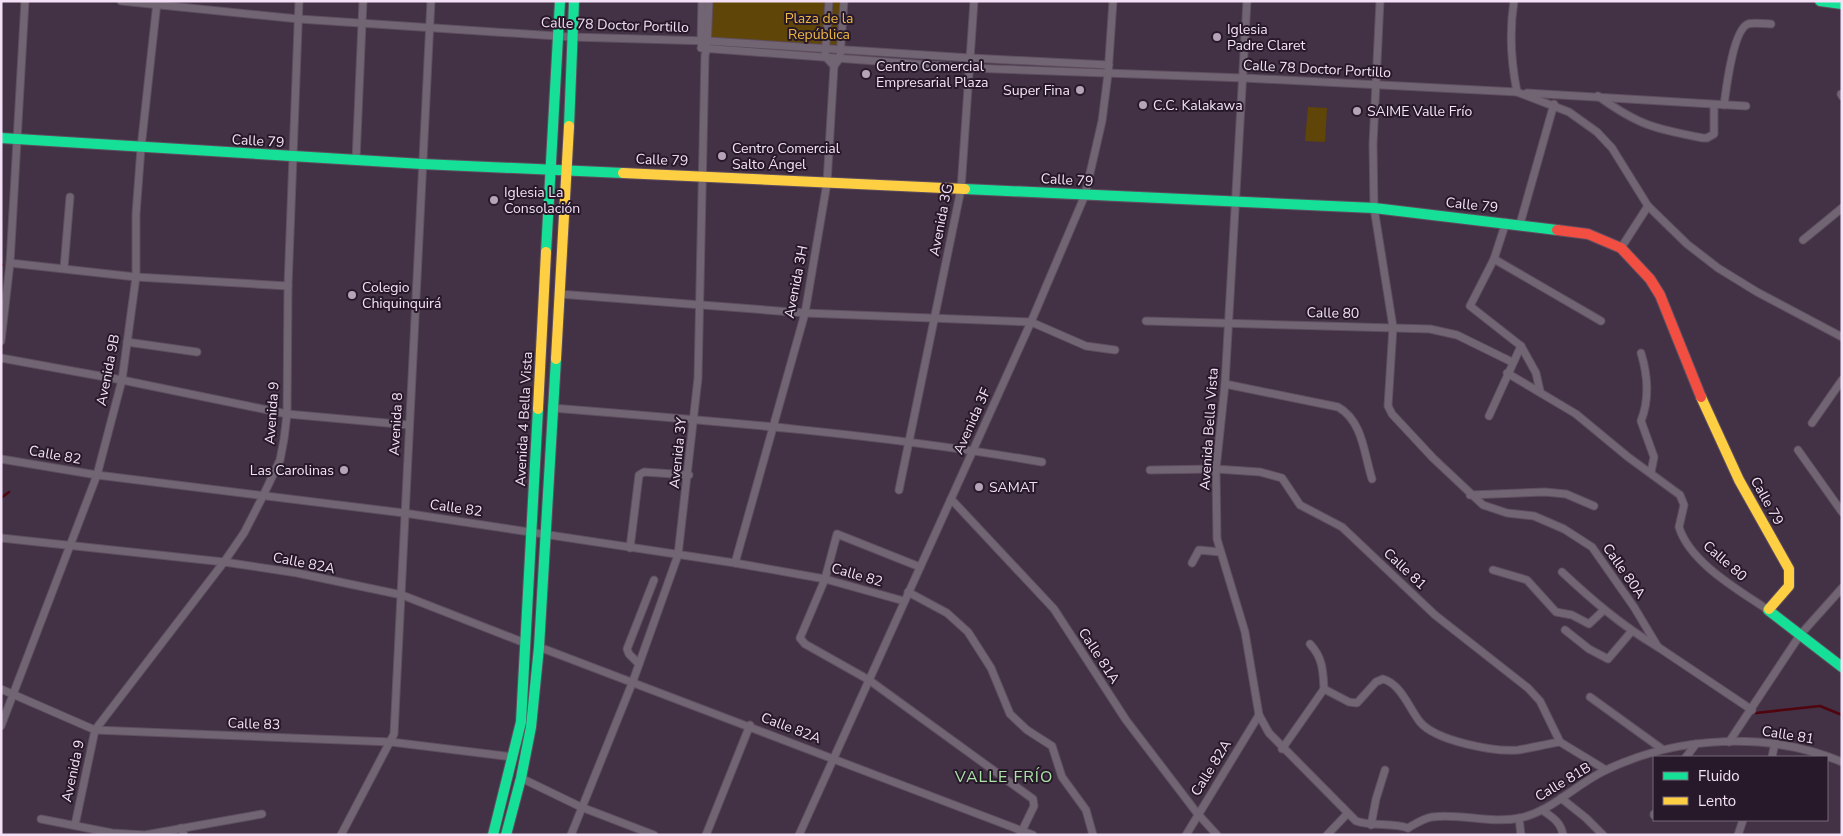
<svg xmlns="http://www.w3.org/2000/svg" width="1843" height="836" viewBox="0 0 1843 836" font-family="'Nunito Sans',sans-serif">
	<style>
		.green { fill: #604509 }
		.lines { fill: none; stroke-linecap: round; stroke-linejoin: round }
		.stream { stroke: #50040d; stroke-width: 2.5 }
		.street-casing { stroke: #5e4e5f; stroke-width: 9 }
		.fast-casing { stroke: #5e4e5f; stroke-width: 12 }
		.slow-casing { stroke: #5e4e5f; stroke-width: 12 }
		.jam-casing { stroke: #5e4e5f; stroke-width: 12 }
		.street { stroke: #726573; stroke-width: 7 }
		.fast { stroke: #16e098; stroke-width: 10 }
		.slow { stroke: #ffcf43; stroke-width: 10 }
		.jam { stroke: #f24e42; stroke-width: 10 }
		.poi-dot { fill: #b7a3b9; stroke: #271929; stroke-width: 2 }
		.labels { text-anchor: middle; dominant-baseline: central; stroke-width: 4; stroke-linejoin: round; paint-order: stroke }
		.park-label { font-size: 14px; fill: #edb843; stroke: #271929 }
		.street-label { font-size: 14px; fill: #f5e1f7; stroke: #271929 }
		.poi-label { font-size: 14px; fill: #f5e1f7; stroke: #271929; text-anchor: start }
		.quarter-label { font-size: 16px; letter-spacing: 1px; fill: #aae2a7; stroke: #271929 }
	</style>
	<rect width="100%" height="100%" fill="#433145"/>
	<g class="green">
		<path d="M705,1h141l-5,51 -137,-8z"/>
		<path d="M1308,107l19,1 -2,34 -20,-1z"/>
	</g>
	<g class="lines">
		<g class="stream">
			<path d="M1,265h1"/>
			<path d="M1,498l8,-6"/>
			<path d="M1756,713l64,-7 22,9"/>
		</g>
		<defs>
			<g id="street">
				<path d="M121,1l178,18 273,18 136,4 263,17 138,7"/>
				<path d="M829,1l-4,55 9,10"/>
				<path d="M1247,1l-22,383 -9,85 1,70 28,93 14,83 10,18 87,88c17,6 35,1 52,7"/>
				<path d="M1380,1l-7,143 1,64 19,119 -5,79 4,8 41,44 50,47 24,8 27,3 30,13 28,18 42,60 24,40 94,63"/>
				<path d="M1514,1c-5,31 -3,61 3,91"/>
				<path d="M701,43l1,-42"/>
				<path d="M701,48l269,20 274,10 273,14 52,20 28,20 15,16 36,58 39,38 31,24 39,24 85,45"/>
				<path d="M1527,93l219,13"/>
				<path d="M1841,94l1,2"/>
				<path d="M1598,96c40,29 57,33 105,42h4l7,-4v-29"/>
				<path d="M1724,105c2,-15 9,-75 24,-81 5,-2 16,0 23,0"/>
				<path d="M356,160l7,-159"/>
				<path d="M1520,224l34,-120"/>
				<path d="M1803,240l39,-32"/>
				<path d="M1621,248l27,-42"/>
				<path d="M1494,259l107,62"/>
				<path d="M10,263l126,14 152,9"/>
				<path d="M64,268l6,-71"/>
				<path d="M559,294l246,19 226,9 55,24 29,4"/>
				<path d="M1146,321l284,8 27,6 55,27"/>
				<path d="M1,341l9,-78 15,-262"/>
				<path d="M127,342l70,10"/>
				<path d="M1521,346l15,27 4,18"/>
				<path d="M1641,353c7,23 9,45 0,68l13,36 -3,15"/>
				<path d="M1,358l121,22 165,34 122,11"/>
				<path d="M1507,373l69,41 52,43 52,38 4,10 -5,22c11,36 60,63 89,83"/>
				<path d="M1225,384l113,23c25,14 26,47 34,72"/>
				<path d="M552,408c164,13 328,26 490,54"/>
				<path d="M1489,416l32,-70 -51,-40 24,-47 12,-37"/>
				<path d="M1812,423l30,-43"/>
				<path d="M1798,450l44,62"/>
				<path d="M1,459l96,16 307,38 331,50 90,16 79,22"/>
				<path d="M1150,470l66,-1 44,3 22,6 18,27 42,22 93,88 93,73 12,13 20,41 46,28"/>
				<path d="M899,490l62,-301 13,-188"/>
				<path d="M1470,495l75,-3 21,2 28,12"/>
				<path d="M951,499l103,110 72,111 71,93 20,22"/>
				<path d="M1,538l223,24 73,11 105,22 123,48"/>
				<path d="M630,548l9,-73 5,-3 45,3"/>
				<path d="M735,563l70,-250 22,-130 7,-117 6,-8 4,-57"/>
				<path d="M1192,563l7,-13 21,2"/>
				<path d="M920,567l-83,-33 -12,45 -25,59 5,6 64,36 164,119 1,7 -14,29"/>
				<path d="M1493,570l34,10 29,32 16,3 17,9 15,-14"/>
				<path d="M1562,572c30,28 60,54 96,75"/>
				<path d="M908,592l39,21 21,19 23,36 19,46 17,16 25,16 10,31 24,33 7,25"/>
				<path d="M1565,630l24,19 19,10 23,-27"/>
				<path d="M1310,644c13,14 13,27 14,45"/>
				<path d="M539,647l494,188"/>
				<path d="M639,664l-10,-10 -2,-5 27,-69"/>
				<path d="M1,689l94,41 296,12 122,15"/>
				<path d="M1590,697l72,52"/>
				<path d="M1,726l96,-251 25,-95 14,-103v-63l5,-66 16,-146"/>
				<path d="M1729,742l71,-107 42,-47"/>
				<path d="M1282,749l42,-60 25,13 8,1 19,-21 7,-3c18,5 26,29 37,43 16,19 74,30 98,28 14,-2 28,-6 42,-8"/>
				<path d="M1686,757l10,-13"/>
				<path d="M1772,757l3,-14"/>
				<path d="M521,778l60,29 73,28"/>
				<path d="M1561,798l25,20 17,17"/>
				<path d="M1542,810c10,7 19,12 21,25"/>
				<path d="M1654,815v-1"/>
				<path d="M1519,818l2,17"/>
				<path d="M41,819l71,14 33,2 117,-21"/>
				<path d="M75,825l20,-95 129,-168 20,-29 19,-37 17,-36 4,-21 3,-25 1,-128 11,-285"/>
				<path d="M1371,825l5,-26 9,-29"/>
				<path d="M181,828l3,7"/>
				<path d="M1408,828c7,-4 16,-10 24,-11 29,-4 59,7 88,1 32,-7 56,-34 86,-48 71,-34 162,-39 236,-8"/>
				<path d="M341,835l53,-101 37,-733"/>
				<path d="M571,835l62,-154 45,-126 20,-177 7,-323 2,-7 2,-47"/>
				<path d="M706,835l44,-110"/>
				<path d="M799,835l232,-513 54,-127 17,-74 6,-47 5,-73"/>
				<path d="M1186,835l73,-120"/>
				<path d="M1327,835l20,-21"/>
				<path d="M1738,835l5,-15"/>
			</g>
			<g id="fast">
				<path d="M1820,1l22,3"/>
				<path d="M569,126l5,-125"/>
				<path d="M1,138l421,26 201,9"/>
				<path d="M965,189l409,19 183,22"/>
				<path d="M546,252l14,-251"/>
				<path d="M1769,609l-1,1 74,57"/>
				<path d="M493,835l28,-113 17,-313"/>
				<path d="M506,835l15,-57 10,-51 8,-80 17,-288"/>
			</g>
			<g id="slow">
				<path d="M623,173l342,16"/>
				<path d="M556,359l13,-233"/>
				<path d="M1701,397l38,83 50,89v17l-20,23"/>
				<path d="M538,409l8,-157"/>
			</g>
			<path id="jam" d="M1557,230l31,4 33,14 29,31 10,16 41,102"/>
		</defs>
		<use href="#street" class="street-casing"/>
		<use href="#fast" class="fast-casing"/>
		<use href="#slow" class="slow-casing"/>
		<use href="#jam" class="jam-casing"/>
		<use href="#street" class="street"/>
		<use href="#fast" class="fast"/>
		<use href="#slow" class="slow"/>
		<use href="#jam" class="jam"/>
	</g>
	<g class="poi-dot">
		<circle cx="1217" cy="37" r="5"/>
		<circle cx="866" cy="74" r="5"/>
		<circle cx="1080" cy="90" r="5"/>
		<circle cx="1143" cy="105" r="5"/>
		<circle cx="1357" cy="111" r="5"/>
		<circle cx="722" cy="156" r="5"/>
		<circle cx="494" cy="200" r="5"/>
		<circle cx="352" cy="295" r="5"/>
		<circle cx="344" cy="470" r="5"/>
		<circle cx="979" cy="487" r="5"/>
	</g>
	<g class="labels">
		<g class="park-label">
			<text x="819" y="18">Plaza de la<tspan x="819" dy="16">República</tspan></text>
		</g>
		<g class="street-label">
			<text transform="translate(615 25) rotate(2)">Calle 78 Doctor Portillo</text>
			<text transform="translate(1317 69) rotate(3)">Calle 78 Doctor Portillo</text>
			<text transform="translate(258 141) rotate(3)">Calle 79</text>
			<text transform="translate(662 160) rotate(2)">Calle 79</text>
			<text transform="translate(1067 180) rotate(3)">Calle 79</text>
			<text transform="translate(1472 205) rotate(6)">Calle 79</text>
			<text transform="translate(941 220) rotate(-79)">Avenida 3G</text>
			<text transform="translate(796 282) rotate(-79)">Avenida 3H</text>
			<text transform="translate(1333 313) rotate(1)">Calle 80</text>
			<text transform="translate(108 370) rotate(-79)">Avenida 9B</text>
			<text transform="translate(272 413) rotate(-86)">Avenida 9</text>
			<text transform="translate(524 419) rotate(-87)">Avenida 4 Bella Vista</text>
			<text transform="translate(972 421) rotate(-66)">Avenida 3F</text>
			<text transform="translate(396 424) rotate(-87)">Avenida 8</text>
			<text transform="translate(1209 429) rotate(-86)">Avenida Bella Vista</text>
			<text transform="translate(678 453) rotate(-84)">Avenida 3Y</text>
			<text transform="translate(55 455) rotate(10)">Calle 82</text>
			<text transform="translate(1767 501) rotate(61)">Calle 79</text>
			<text transform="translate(456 508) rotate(8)">Calle 82</text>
			<text transform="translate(1725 561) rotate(41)">Calle 80</text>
			<text transform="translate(304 563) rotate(11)">Calle 82A</text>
			<text transform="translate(1405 569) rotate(43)">Calle 81</text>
			<text transform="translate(1624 571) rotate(55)">Calle 80A</text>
			<text transform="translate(857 575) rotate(16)">Calle 82</text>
			<text transform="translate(1099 656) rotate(57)">Calle 81A</text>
			<text transform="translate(254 724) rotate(2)">Calle 83</text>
			<text transform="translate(791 728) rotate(21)">Calle 82A</text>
			<text transform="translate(1788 735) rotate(9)">Calle 81</text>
			<text transform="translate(1211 768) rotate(-58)">Calle 82A</text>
			<text transform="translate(73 771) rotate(-78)">Avenida 9</text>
			<text transform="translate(1563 782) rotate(-31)">Calle 81B</text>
		</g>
		<g class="poi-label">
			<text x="1227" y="29">Iglesia<tspan x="1227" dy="16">Padre Claret</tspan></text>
			<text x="876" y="66">Centro Comercial<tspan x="876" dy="16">Empresarial Plaza</tspan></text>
			<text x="1070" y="90" text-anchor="end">Super Fina</text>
			<text x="1153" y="105">C.C. Kalakawa</text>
			<text x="1367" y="111">SAIME Valle Frío</text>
			<text x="732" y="148">Centro Comercial<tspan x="732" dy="16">Salto Ángel</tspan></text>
			<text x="504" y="192">Iglesia La<tspan x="504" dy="16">Consolación</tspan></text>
			<text x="362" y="287">Colegio<tspan x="362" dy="16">Chiquinquirá</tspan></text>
			<text x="334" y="470" text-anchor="end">Las Carolinas</text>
			<text x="989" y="487">SAMAT</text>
		</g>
		<g class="quarter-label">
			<text x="1004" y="777">VALLE FRÍO</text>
		</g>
	</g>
	<rect width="1843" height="836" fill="none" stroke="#f5e1f7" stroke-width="5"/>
	<rect x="1653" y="756" width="175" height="65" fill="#271929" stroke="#79697b"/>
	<rect x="1663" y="772" width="25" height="8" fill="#16e098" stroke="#79697b"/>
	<text x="1698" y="781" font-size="15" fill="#f5e1f7">Fluido</text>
	<rect x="1663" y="797" width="25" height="8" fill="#ffcf43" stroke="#79697b"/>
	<text x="1698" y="806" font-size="15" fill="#f5e1f7">Lento</text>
</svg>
